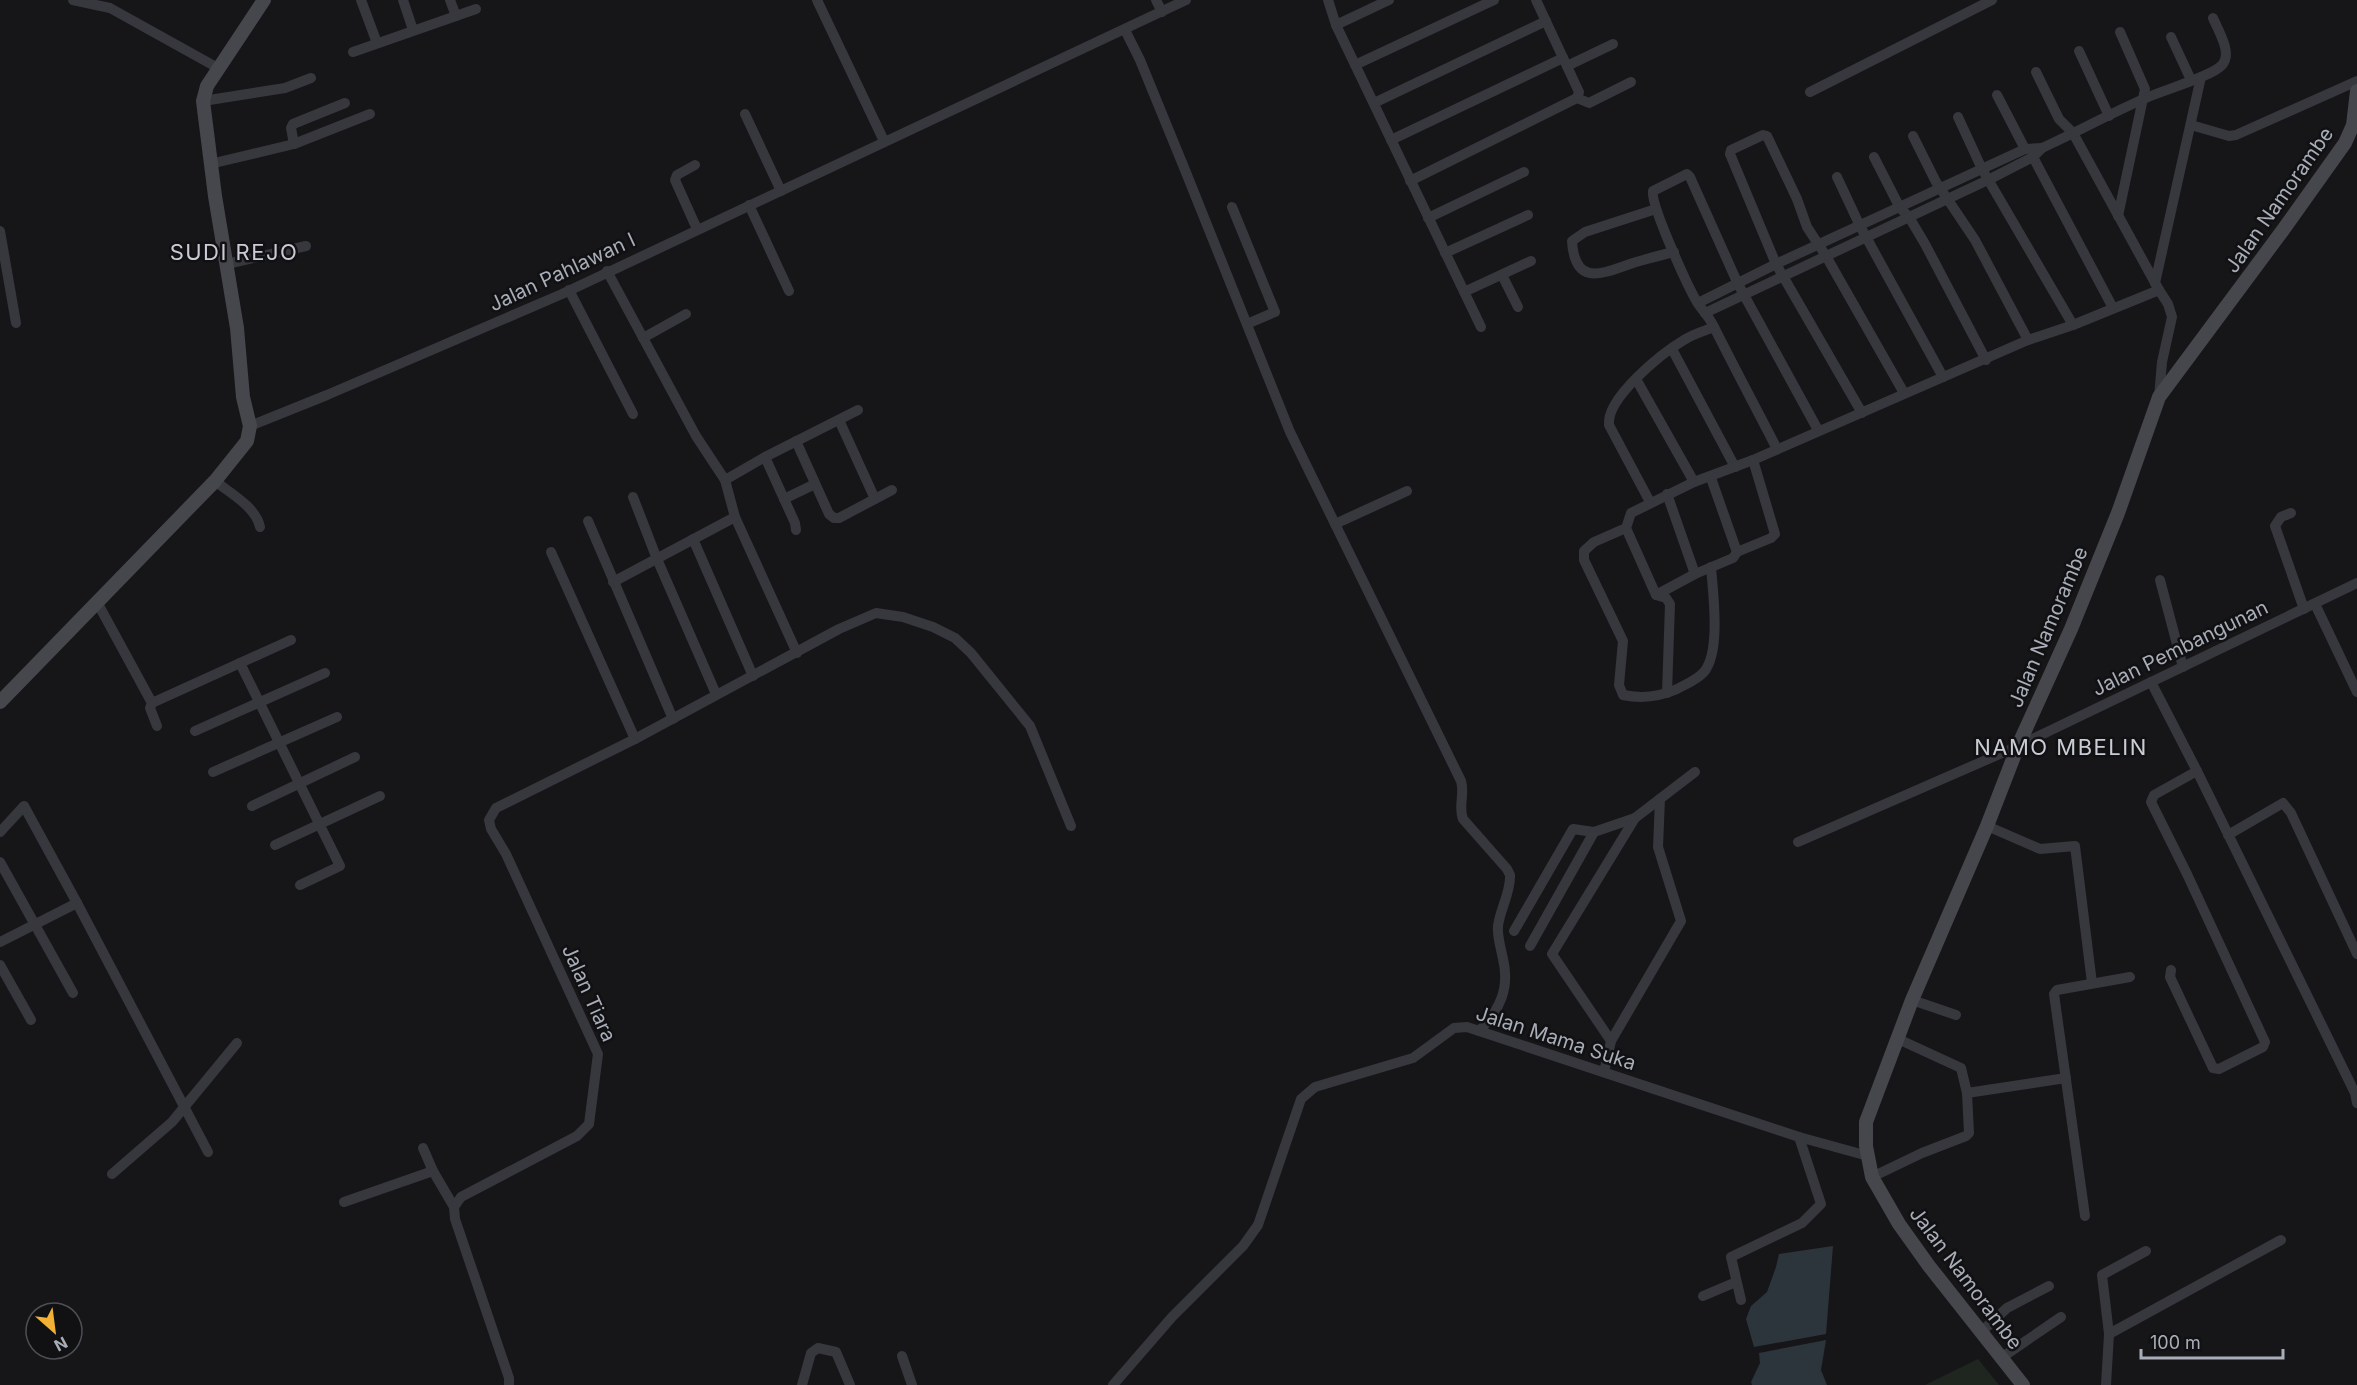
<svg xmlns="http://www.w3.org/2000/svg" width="2357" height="1385" viewBox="0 0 2357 1385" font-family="Inter,sans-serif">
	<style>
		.green { fill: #1e261f }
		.water { fill: #2c353c }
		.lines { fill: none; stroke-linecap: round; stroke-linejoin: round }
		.street { stroke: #37383d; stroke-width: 10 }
		.secondary { stroke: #45474d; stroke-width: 14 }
		.labels { text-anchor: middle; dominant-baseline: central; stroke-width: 5; stroke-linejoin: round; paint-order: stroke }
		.street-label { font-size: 20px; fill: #a8adb8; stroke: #111113 }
		.quarter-label { font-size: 22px; letter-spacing: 1.5px; fill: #c9ccd4; stroke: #111113 }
	</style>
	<rect width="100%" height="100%" fill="#161618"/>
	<path class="green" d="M1978,1359l21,26h-74z"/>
	<g class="water">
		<path d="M1833,1246l-7,88 -72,13 -8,-28 5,-13 16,-14 9,-25 3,-13z"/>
		<path d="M1826,1340l-5,30 6,15h-75l-1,-3 9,-19 -1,-10z"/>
	</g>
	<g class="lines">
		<g class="street">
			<path d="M73,0l37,8 108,60"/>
			<path d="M361,0l16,43"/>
			<path d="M403,0l10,30"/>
			<path d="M450,0l6,16"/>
			<path d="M817,0l67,141"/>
			<path d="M1156,0l6,12"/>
			<path d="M1328,0l8,25 145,302"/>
			<path d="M1336,25l53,-25"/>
			<path d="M1125,30l15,30 45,110 105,262 171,349c4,13 -3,25 2,38l44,50 3,6c1,17 -10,34 -12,51 -1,11 3,22 5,33 7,29 -3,51 -24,72"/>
			<path d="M2171,37l20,43"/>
			<path d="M2079,51l30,65"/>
			<path d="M353,52l123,-43"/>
			<path d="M1355,65l139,-65"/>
			<path d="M1567,66l46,-22"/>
			<path d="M2036,72l23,47 14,14 86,157"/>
			<path d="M1810,92l182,-92"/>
			<path d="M1997,95l28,54"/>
			<path d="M1577,98l12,5 42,-21"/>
			<path d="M203,101l82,-13 26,-10"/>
			<path d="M1374,103l172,-82"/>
			<path d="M745,114l36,77"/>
			<path d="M1958,117l24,52 91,156"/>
			<path d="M2191,125l38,11 7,-1 121,-54"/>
			<path d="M1913,136l23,46 39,58 53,100"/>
			<path d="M1391,140l172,-82"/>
			<path d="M294,144l-3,-16 2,-4 52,-21"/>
			<path d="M1874,157l26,51 9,9 16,27 61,116"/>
			<path d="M2033,157l80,151"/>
			<path d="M210,164l84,-20 76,-30"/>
			<path d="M695,165l-18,10 -2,5 22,49"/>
			<path d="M1837,177l23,49 83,151"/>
			<path d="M1410,181l167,-83 2,-6 -43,-92"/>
			<path d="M749,205l40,86"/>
			<path d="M1232,207l43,105 -28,12"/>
			<path d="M1656,209l-71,23 -13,9c3,47 31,32 61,22 14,-4 27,-8 41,-11"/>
			<path d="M2118,216l27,-127 -25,-57"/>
			<path d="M1428,218l96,-46"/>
			<path d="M0,231l16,92"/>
			<path d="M1445,253l83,-38"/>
			<path d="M227,264l79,-18"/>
			<path d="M607,271l89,165 29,44 10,37 62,136"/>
			<path d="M1502,275l16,32"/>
			<path d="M2155,283l46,-206"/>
			<path d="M569,290l64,124"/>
			<path d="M1464,292l67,-31"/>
			<path d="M1698,303l78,-39 249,-115 17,-1"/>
			<path d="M1705,313l285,-134 43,-22 9,-9c35,-16 69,-35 104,-50 15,-7 67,-22 76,-33 11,-11 -4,-35 -9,-47"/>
			<path d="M643,338l43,-24"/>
			<path d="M1672,349l63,118"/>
			<path d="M1636,379l58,103"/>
			<path d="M1862,413l-86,-149 -46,-110 1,-4 32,-15 4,1 30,63 10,28 19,29 78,137"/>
			<path d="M839,420l36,79"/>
			<path d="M250,426l77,-31 235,-101 624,-294"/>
			<path d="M796,441l33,73 5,4h5l53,-28"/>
			<path d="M1777,449c-21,-41 -43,-82 -64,-124 -4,-8 -11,-15 -16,-23 -9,-15 -47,-98 -44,-111l34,-17 3,3 48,107 80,146"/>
			<path d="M765,457l30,66 1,7"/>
			<path d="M1711,478l26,74"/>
			<path d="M725,480l40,-23 93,-47"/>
			<path d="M215,481c15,12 41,26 45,46"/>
			<path d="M1667,494l28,80"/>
			<path d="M633,497l24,62 59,135"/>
			<path d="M784,499l31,-15"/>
			<path d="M1650,502l-41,-77c-3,-27 53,-72 75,-85 9,-6 20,-9 30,-13"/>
			<path d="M2291,513l-10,4 -6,9 29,83"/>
			<path d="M588,521l85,198"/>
			<path d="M1335,524l72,-33"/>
			<path d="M1626,528l-32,14 -10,9v9l39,81 -4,44 4,10c19,4 36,2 54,-6 9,-5 20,-9 27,-17 17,-20 9,-79 7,-105"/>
			<path d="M693,539l60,137"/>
			<path d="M551,552l84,187"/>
			<path d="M2160,580l23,87"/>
			<path d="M613,582l122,-65"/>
			<path d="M1656,595l-30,-67 5,-15 63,-31 59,-22"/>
			<path d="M97,602l55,101 139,-63"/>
			<path d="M2315,604l42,88"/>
			<path d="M240,663l100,203 -40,19"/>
			<path d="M2151,682l46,89 158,322 2,10"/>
			<path d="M1667,693l3,-89 -4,-6 -10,-3 39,-21 38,-16 4,-6 34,-14 4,-4 -22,-74 275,-120 45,-15 86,-35 9,14 4,13 -10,45 -3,35"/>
			<path d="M152,703l-2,5 7,18"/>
			<path d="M195,731l130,-58"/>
			<path d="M213,772l124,-55"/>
			<path d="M252,806l103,-49"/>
			<path d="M1987,826l53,23 35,-3 17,137"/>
			<path d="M0,832l24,-26 53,97 131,249"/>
			<path d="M2228,835l55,-32 8,10 66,141"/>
			<path d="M1798,842l220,-96 339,-163"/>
			<path d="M275,845l105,-49"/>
			<path d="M0,862l73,131"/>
			<path d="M1514,931l59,-102 21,3"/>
			<path d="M0,942l77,-39"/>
			<path d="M1530,946l64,-114 41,-14"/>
			<path d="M0,965l31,55"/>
			<path d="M2171,970l-1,7 43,91 6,1 44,-22 2,-5 -78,-168 -36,-72 3,-7 43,-24"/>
			<path d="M1912,1000l44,15"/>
			<path d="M1611,1041l70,-120 -23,-74 2,-48"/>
			<path d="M1604,1072l7,-31 -59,-87 83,-136 60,-46"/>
			<path d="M1967,1093l99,-15"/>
			<path d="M423,1148l10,23"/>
			<path d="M112,1174l60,-52 65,-79"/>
			<path d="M1872,1177l50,-24 44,-17 3,-3 -2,-40 -6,-25 -63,-29"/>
			<path d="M344,1202l89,-31 21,36"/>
			<path d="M2085,1216l-31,-222 3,-4 73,-13"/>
			<path d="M1703,1296l33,-14"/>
			<path d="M1741,1300l-10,-43 71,-34 19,-19 -22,-67"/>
			<path d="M1981,1332l26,-24 42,-22"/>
			<path d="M2109,1334l-7,-59 44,-24"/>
			<path d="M902,1356l10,29"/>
			<path d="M2001,1358l60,-41"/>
			<path d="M509,1385v-7l-54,-159 -1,-12 7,-10 116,-61 12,-12 9,-70 -92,-200 -15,-25 -2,-9 7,-12 139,-69 204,-110 37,-16 27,4 30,10 22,11 16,15 59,73 41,100"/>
			<path d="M802,1385l9,-32 7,-5 18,4 14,33"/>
			<path d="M1113,1385l59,-68 71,-71 15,-21 43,-126 14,-12 98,-29 41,-30 13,-1 332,110 69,19"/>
			<path d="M2106,1385l3,-51 172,-94"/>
		</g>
		<g class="secondary">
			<path d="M0,702l215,-221 32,-40 3,-15 -7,-29 -6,-69 -22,-132 -12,-95 4,-15 57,-86"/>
			<path d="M2023,1385l-94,-119 -30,-42 -27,-47 -6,-31v-24l46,-122 75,-174 31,-80 53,-117 47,-116 41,-116 124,-167 62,-87 8,-18 4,-34"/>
		</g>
	</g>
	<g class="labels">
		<g class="street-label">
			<text transform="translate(2279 200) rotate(-55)">Jalan Namorambe</text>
			<text transform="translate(562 272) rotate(-25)">Jalan Pahlawan I</text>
			<text transform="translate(2048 627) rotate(-67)">Jalan Namorambe</text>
			<text transform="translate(2180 648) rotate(-26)">Jalan Pembangunan</text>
			<text transform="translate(589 993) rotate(66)">Jalan Tiara</text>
			<text transform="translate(1556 1038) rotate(18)">Jalan Mama Suka</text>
			<text transform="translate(1966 1278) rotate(53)">Jalan Namorambe</text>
		</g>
		<g class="quarter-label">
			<text x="234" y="252">SUDI REJO</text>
			<text x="2061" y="747">NAMO MBELIN</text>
		</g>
	</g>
	<g transform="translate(54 1331) rotate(152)"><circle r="28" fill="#111113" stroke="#4d4f55" stroke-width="1.5"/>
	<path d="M0-4.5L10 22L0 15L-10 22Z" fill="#f2b134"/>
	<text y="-9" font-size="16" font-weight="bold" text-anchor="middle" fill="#a8adb8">N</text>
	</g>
	<path d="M2141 1349v9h142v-9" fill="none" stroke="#a8adb8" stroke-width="3"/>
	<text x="2150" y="1349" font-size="18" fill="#a8adb8" stroke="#111113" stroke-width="4.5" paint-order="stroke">100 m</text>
</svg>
